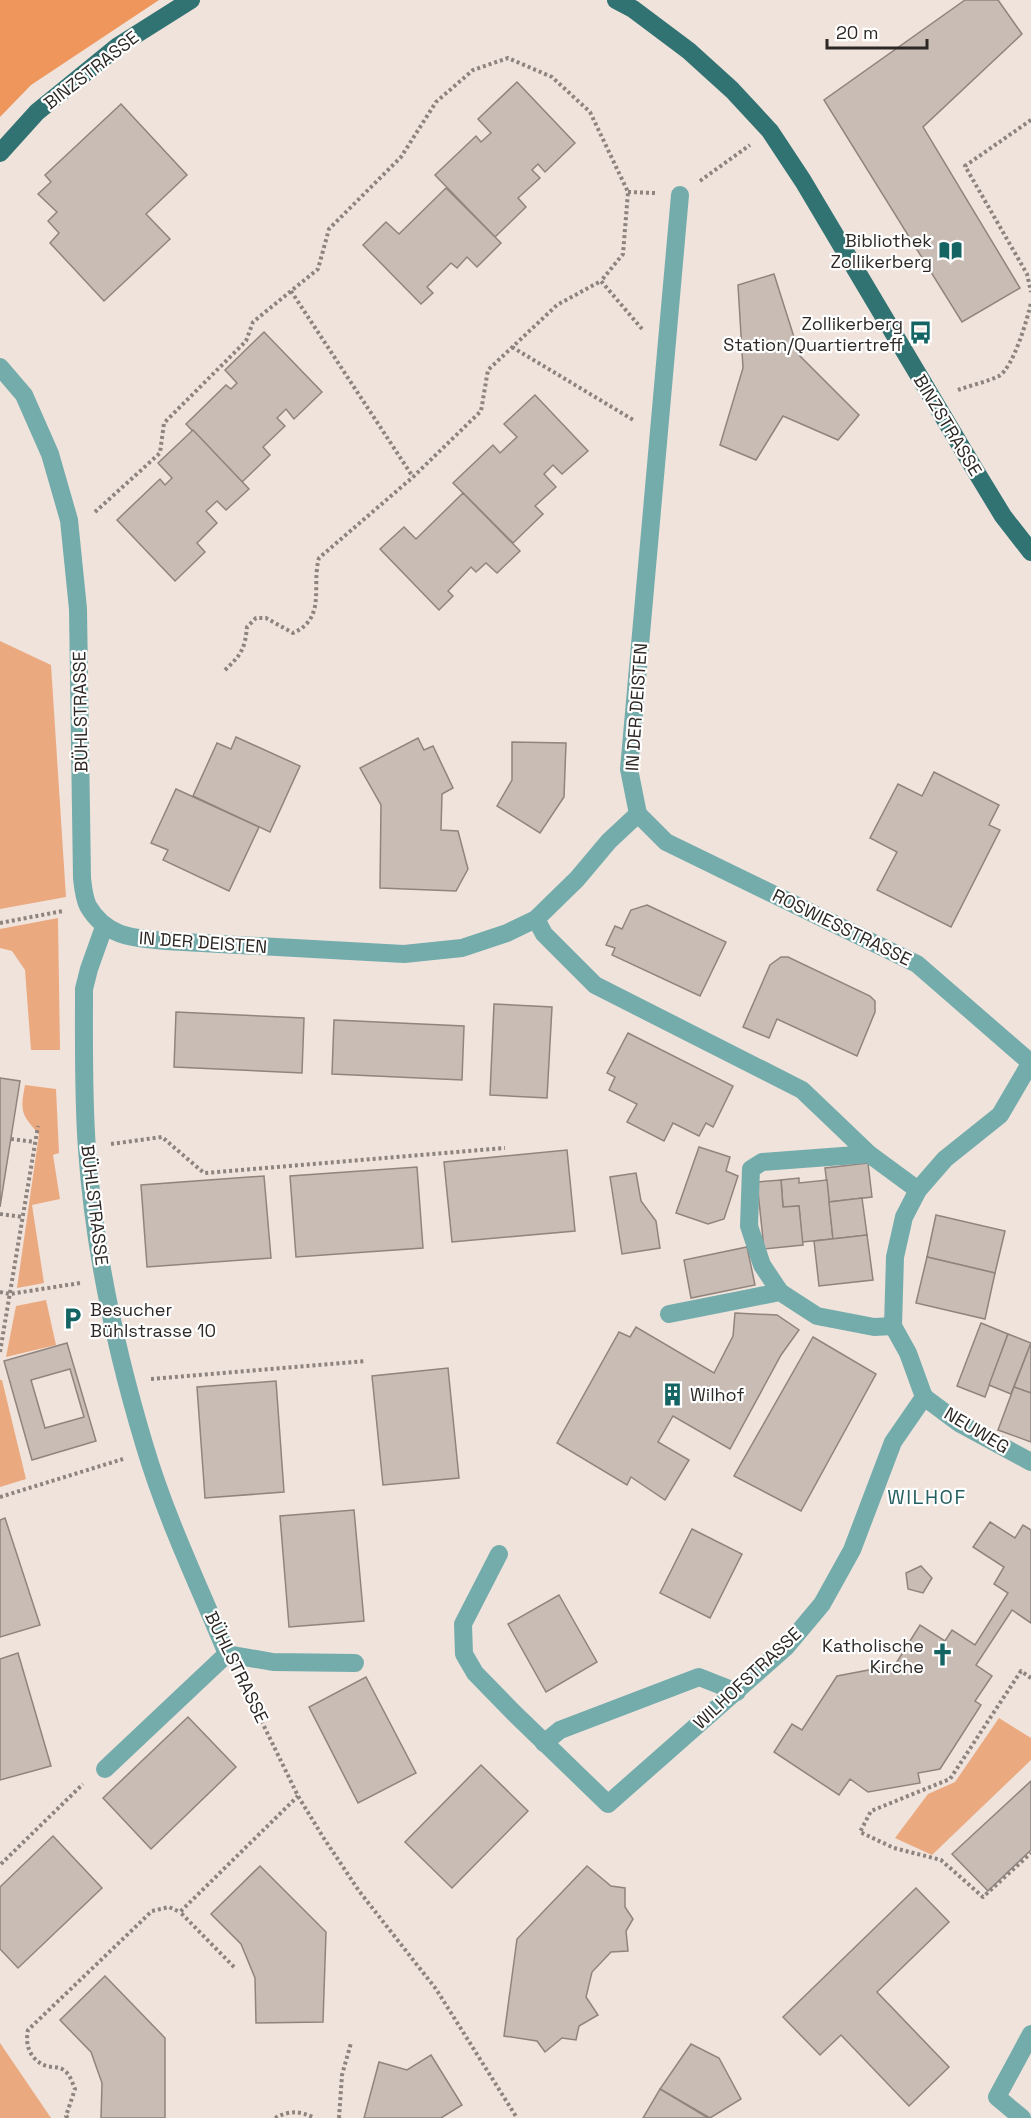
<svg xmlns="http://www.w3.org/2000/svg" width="1031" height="2118" viewBox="0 0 1031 2118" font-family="'Space Grotesk',sans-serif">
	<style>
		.green { fill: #eba980 }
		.forest { fill: #ef965d }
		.building { fill: #c9bcb5; stroke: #90847d; stroke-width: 1.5; fill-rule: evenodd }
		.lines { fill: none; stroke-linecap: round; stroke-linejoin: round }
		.path { stroke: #8d847f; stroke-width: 4; stroke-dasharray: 3 3; stroke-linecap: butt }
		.minor { stroke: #74acac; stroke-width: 18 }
		.major { stroke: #317373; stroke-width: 18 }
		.labels { text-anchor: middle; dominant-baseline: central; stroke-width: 4.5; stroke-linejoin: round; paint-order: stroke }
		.street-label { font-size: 18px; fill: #2d2825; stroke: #fff }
		.poi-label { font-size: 18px; fill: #2d2825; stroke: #fff; text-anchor: end }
		.neighbourhood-label { font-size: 20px; letter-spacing: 1.5px; fill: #266061; stroke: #fff }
	</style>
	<rect width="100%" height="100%" fill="#f0e3db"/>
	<g class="green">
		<path d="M0,641l51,24 15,232 -66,12z"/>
		<path d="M58,918l2,132h-29l-6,-80 -13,-19 -12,-3v-19z"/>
		<path d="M25,1085l31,4 3,64 -6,2 7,44 -28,6 12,78 -27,5 22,-154c-18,-20 -19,-22 -14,-49z"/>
		<path d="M46,1300l10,45 -50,12 10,-51z"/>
		<path d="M0,1380h2l24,99 -26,8z"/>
		<path d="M999,1718l32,20v22l-99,95 -37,-17 33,-44 27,-12z"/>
		<path d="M0,2043l51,75h-51z"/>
	</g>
	<path class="forest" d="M0,0h159l-128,85 -31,32z"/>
	<g class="building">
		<path d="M965,0h33l24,34 -99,93 97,161 -58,34 -138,-222z"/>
		<path d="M517,82l58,61 -30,29 -7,-8 -6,6 8,8 -22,20 8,9 -31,30 -60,-62 41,-39 5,6 10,-9 -13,-14z"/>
		<path d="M121,104l66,71 -41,39 24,25 -66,62 -54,-58 9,-10 -11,-12 9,-9 -19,-18 13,-12 -6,-7z"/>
		<path d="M446,188l55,55 -24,24 -10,-10 -10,11 -6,-5 -24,24 6,6 -12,11 -58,-59 23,-23 13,12z"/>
		<path d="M774,274l26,82 59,59 -21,25 -55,-24 -27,44 -36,-15 23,-77 -5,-83z"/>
		<path d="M264,332l58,60 -28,27 -8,-10 -9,9 8,8 -22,21 7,8 -28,27 -56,-58 40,-39 5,4 6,-6 -12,-13z"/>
		<path d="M535,395l53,56 -26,23 -9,-9 -9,9 12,13 -21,19 8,8 -30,29 -60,-60 40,-38 7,8 17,-16 -13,-13z"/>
		<path d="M193,430l56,59 -23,21 -9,-9 -11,10 11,12 -20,20 8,9 -30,29 -58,-61 43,-41 5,6 7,-7 -14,-15z"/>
		<path d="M463,493l57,58 -23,22 -11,-10 -10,9 -5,-5 -23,24 5,5 -14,14 -59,-61 24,-22 12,12z"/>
		<path d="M236,737l64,29 -30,66 -77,-36 24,-53 14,6z"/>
		<path d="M418,738l6,12 9,-4 20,42 -11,6 -1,36 17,1 10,38 -12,22 -76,-3 1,-83 -21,-37z"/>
		<path d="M512,742l54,1 -2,54 -24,36 -43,-27 15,-26z"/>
		<path d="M934,772l65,33 -10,20 11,5 -49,97 -74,-37 20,-38 -27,-14 28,-54 24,12z"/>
		<path d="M176,789l83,38 -30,64 -66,-31 5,-10 -17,-7z"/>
		<path d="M647,905l79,37 -26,54 -88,-41 3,-7 -9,-3 9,-19 7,3 9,-19z"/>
		<path d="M781,957h7l82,39 5,5v11l-18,44 -80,-37 -8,19 -26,-11 27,-62z"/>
		<path d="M494,1004l58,3 -5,91 -57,-3z"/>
		<path d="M176,1012l128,6 -2,55 -128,-6z"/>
		<path d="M334,1020l130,6 -2,54 -130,-6z"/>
		<path d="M628,1033l105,53 -20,41 -7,-4 -7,13 -26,-13 -9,18 -37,-19 10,-18 -28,-14 6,-13 -8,-4z"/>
		<path d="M0,1078l20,3 -20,126z"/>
		<path d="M699,1147l31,10 -4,14 12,5 -14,43 -16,5 -32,-11z"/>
		<path d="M567,1150l8,81 -123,11 -8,-80z"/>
		<path d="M868,1163l4,34 -43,5 -4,-34z"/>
		<path d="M417,1167l6,81 -127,9 -6,-81z"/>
		<path d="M636,1173l5,28 15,20 4,27 -38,6 -12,-77z"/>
		<path d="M264,1176l7,82 -124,9 -6,-82z"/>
		<path d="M799,1178v5l28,-3 6,59 -31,3 -3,-36 -16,1 -2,-27z"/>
		<path d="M781,1180l2,27 16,-1 4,39 -39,4 -7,-67z"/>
		<path d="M862,1198l5,37 -34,4 -4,-37z"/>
		<path d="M936,1215l69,16 -10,42 -68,-16z"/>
		<path d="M867,1235l6,45 -54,6 -5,-45z"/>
		<path d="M747,1247l8,38 -64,13 -7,-38z"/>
		<path d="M927,1257l68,16 -10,46 -69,-16z"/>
		<path d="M735,1313l42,2 22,15 -18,25 -51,94 -57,-33 -15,26 31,18 -24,40 -34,-23 -4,8 -70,-42 62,-111 11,5 6,-10 78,46 19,-37z"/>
		<path d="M981,1323l27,11 -23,63 -28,-11z"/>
		<path d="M1008,1334l23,9 -20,51 -22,-9z"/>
		<path d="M813,1337l63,37 -75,137 -67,-35z"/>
		<path d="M67,1343l29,98 -64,19 -28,-99zM70,1369l14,48 -39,11 -14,-48z"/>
		<path d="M1031,1343v50l-17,-6z"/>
		<path d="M448,1368l11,110 -76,7 -11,-109z"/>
		<path d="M276,1381l8,111 -79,6 -8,-111z"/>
		<path d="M1014,1387l17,6v49l-33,-12z"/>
		<path d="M354,1510l10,111 -75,6 -9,-111z"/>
		<path d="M5,1518l35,107 -40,12v-117z"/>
		<path d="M990,1522l25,16 8,-13 8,5v93l-19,-13 -36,55 16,11 -17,25 6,4 -41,64 -22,4 2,10 -52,9 -18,-13 -11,16 -65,-43 18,-28 10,6 35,-54 58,-11 25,-40 25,16 7,-11 23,15 33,-52 -14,-9 10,-17 -31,-20z"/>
		<path d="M692,1529l50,25 -32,64 -50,-25z"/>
		<path d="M921,1566l11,12 -9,15 -15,-4 -2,-16z"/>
		<path d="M559,1595l38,67 -51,30 -38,-68z"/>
		<path d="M18,1653l33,113 -51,14v-121z"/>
		<path d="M366,1677l50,96 -58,30 -49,-96z"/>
		<path d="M188,1717l48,50 -85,82 -48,-51z"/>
		<path d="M481,1765l47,46 -76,77 -47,-46z"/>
		<path d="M1031,1781v69l-43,41 -36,-37z"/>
		<path d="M53,1836l49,52 -84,80 -18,-19v-62z"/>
		<path d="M260,1866l66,66 -3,90 -67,1 -1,-45 -14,-34 -30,-30z"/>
		<path d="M587,1866l24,20 14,2v19l8,12 -7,12 2,20 -17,1 -19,20 -6,25 12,18 -19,11 -3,14 -14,-2 -17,14 -8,-11 -33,-5 13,-97z"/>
		<path d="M916,1888l33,34 -72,70 72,75 -40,39 -68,-71 -21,20 -37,-38z"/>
		<path d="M105,1976l60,62v80h-64l1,-35 -11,-31 -31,-32z"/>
		<path d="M691,2044l28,14 22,41 -31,19 -50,-29z"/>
		<path d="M431,2055l31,50 -21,13h-77l15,-56 28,8z"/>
		<path d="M660,2089l48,29h-65z"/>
	</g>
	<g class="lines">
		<g class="path">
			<path d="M1031,120l-66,46 62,108 4,18"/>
			<path d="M700,181l50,-36"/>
			<path d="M628,192l27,1"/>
			<path d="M291,291l122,186"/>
			<path d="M512,347l123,74"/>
			<path d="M958,390c13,-5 29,-8 41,-14 14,-8 29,-58 32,-74"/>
			<path d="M95,512l65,-59 4,-30 82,-82 7,-19 65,-53 11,-40 72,-72 35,-55 37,-32 35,-12 44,19 38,35 38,80 -5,62 -22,27 41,48"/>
			<path d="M225,670c16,-15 20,-21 22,-43l9,-9h10l27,15c34,-15 18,-47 26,-75l94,-81 68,-66 7,-41 69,-65 44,-24"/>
			<path d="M0,923l63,-12"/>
			<path d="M11,1139l24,3"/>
			<path d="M111,1144l51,-7 42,36 301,-25"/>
			<path d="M0,1214l23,3"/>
			<path d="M0,1292l10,2 70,-11"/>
			<path d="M0,1352l38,-226"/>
			<path d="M151,1379l215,-18"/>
			<path d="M0,1497l123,-38"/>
			<path d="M1031,1678l-10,-7 -71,108 -79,32 -11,21 34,16 47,12 42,37 48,-44"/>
			<path d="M243,1683l55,113 25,41 36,54 77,98 81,129"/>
			<path d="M1,1864l82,-80"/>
			<path d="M234,1967l-54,-55 118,-116"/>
			<path d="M68,2118l-2,-2 9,-27c-3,-7 -5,-16 -13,-20 -5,-3 -13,-1 -18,-4 -15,-7 -19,-21 -16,-35l124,-119 17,-4 11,5"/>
			<path d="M275,2118c15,-8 25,-7 40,0"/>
			<path d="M339,2118l3,-43 9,-32"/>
		</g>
		<g class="minor">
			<path d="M0,367l24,28 26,59 19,66 9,89 4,269c1,9 2,20 6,28 18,31 45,32 77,35l239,13 58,-6 45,-15 29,-14 41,-40 32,-38 29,-27"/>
			<path d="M638,814l-9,-45 51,-574"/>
			<path d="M638,814l28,28 251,122 114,99"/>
			<path d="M536,919l8,15 51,51 207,105 67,64 49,36"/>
			<path d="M104,927l-15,42 -5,20c0,53 -1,107 3,160 7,100 29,202 58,298 21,71 54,139 82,207"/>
			<path d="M780,1292l-18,-27 -13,-39 2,-57 11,-7 107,-8"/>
			<path d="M669,1314l111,-22 37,24 57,11 19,-1"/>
			<path d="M924,1397l-16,-44 -15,-27 2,-69 9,-40 14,-27 27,-31 55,-44 31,-53"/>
			<path d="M924,1397l35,26 72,39"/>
			<path d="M499,1554l-36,70 1,30 11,19 39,40 94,91 178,-157 36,-43 30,-54 41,-108 31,-45"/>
			<path d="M227,1654l46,8 82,1"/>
			<path d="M544,1743l16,-13 139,-53 38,15"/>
			<path d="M105,1769l122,-115"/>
			<path d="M1022,2118l-25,-21 34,-63"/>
		</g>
		<g class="major">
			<path d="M616,0l17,9 56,42 43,39 38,41 33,50 172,289 28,46 28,36"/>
			<path d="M0,153l37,-41 81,-66 73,-46"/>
		</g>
	</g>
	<defs>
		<symbol id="library-bare" viewBox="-9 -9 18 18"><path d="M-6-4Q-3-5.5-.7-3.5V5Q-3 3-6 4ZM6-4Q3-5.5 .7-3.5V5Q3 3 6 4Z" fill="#146464" stroke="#fff" stroke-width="2.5" paint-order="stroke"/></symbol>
		<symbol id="bus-bare" viewBox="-9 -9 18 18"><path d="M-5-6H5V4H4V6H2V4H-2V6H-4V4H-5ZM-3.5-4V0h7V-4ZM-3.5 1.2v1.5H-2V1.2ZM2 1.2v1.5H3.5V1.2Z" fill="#146464" stroke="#fff" stroke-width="2.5" paint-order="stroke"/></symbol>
		<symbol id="parking-bare" viewBox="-9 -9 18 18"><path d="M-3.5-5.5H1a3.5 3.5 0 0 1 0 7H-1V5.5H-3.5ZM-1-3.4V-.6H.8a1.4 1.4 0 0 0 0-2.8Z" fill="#146464" stroke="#fff" stroke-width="2.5" paint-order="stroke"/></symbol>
		<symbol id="building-bare" viewBox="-9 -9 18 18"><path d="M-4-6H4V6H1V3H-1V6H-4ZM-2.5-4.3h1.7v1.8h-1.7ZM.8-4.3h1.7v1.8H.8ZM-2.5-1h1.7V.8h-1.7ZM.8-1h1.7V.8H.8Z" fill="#146464" stroke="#fff" stroke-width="2.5" paint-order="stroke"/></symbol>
		<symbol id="church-bare" viewBox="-9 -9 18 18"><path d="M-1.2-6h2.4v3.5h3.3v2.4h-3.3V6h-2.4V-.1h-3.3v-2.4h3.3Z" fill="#146464" stroke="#fff" stroke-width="2.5" paint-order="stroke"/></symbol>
	</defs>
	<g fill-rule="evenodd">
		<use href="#library-bare" x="934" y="234" width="33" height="33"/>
		<use href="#bus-bare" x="904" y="316" width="33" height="33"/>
		<use href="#parking-bare" x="56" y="1302" width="33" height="33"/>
		<use href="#building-bare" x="656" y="1378" width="33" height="33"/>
		<use href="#church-bare" x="926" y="1638" width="33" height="33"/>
	</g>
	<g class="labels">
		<g class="street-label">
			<text transform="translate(91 70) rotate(-38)">BINZSTRASSE</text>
			<text transform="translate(948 425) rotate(59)">BINZSTRASSE</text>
			<text transform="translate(636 707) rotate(-86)">IN DER DEISTEN</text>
			<text transform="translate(80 712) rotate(-91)">BÜHLSTRASSE</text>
			<text transform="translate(842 927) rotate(26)">ROSWIESSTRASSE</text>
			<text transform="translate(203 942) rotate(4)">IN DER DEISTEN</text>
			<text transform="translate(95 1205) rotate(83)">BÜHLSTRASSE</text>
			<text transform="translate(977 1430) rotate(31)">NEUWEG</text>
			<text transform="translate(237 1667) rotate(64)">BÜHLSTRASSE</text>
			<text transform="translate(747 1678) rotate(-43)">WILHOFSTRASSE</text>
		</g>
		<g class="poi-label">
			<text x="932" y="240">Bibliothek<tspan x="932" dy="21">Zollikerberg</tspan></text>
			<text x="903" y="323">Zollikerberg<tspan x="903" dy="21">Station/Quartiertreff</tspan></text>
			<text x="90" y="1309" text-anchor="start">Besucher<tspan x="90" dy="21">Bühlstrasse 10</tspan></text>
			<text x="690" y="1394" text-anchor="start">Wilhof</text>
			<text x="924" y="1645">Katholische<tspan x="924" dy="21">Kirche</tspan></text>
		</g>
		<g class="neighbourhood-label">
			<text x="927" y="1497">WILHOF</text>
		</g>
	</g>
	<path d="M827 39v9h100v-9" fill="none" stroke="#2d2825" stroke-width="3"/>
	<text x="836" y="39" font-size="18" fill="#2d2825" stroke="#ffffff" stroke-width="4.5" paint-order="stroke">20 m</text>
</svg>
